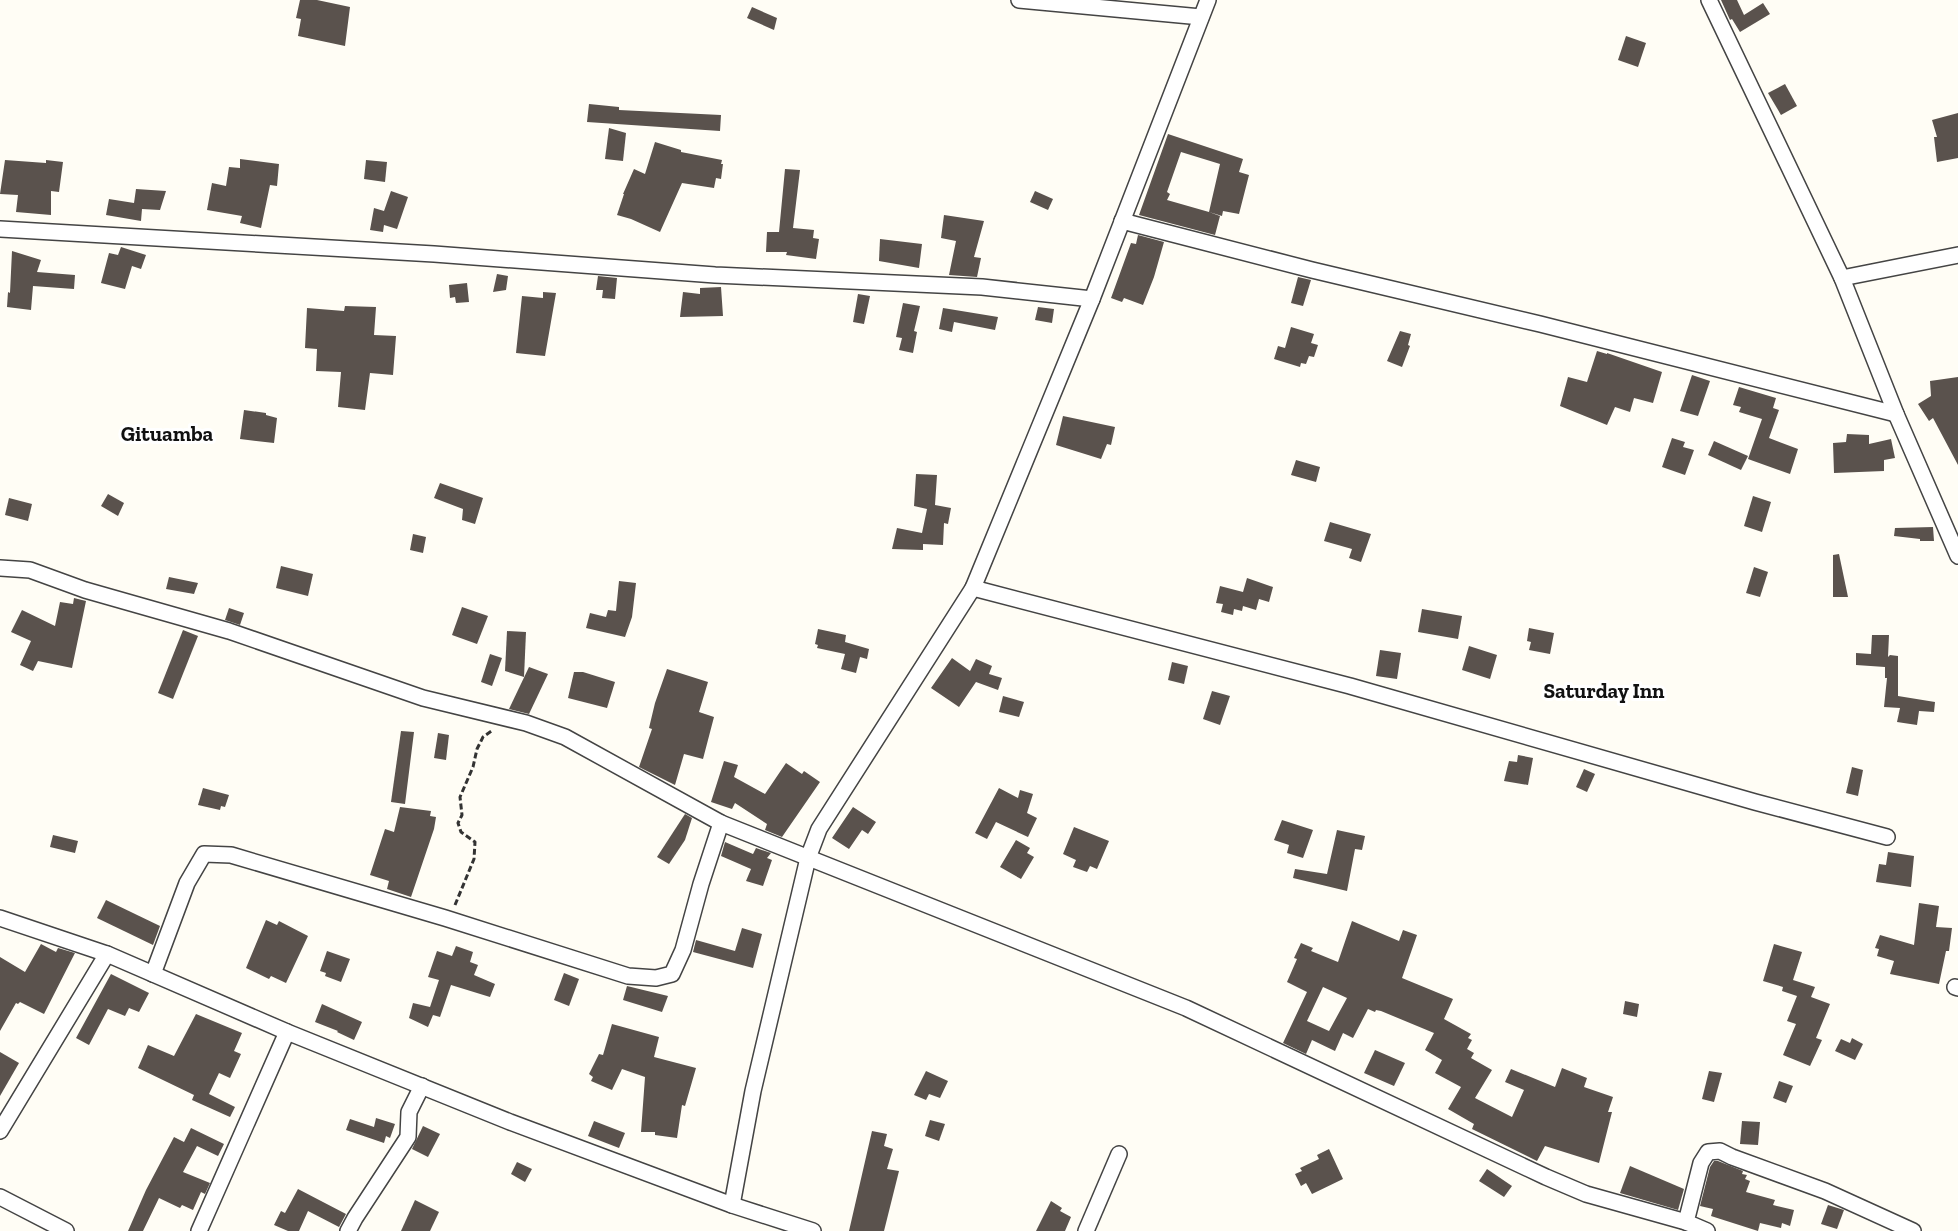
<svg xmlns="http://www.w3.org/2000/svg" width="1958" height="1231" viewBox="0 0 1958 1231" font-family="'Zilla Slab',serif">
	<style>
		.building { fill: #5a524d; fill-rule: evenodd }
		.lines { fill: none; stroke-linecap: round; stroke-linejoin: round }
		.minor-casing { stroke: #444; stroke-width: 18 }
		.path { stroke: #333; stroke-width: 3; stroke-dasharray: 6 3; stroke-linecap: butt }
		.minor { stroke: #fff; stroke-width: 15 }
		.labels { text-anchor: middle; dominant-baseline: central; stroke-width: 6; stroke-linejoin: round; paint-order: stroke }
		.quarter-label { font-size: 21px; font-weight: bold; fill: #111; stroke: #fff }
	</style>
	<rect width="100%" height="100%" fill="#fffdf5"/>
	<g class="building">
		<path d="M300,0h17l33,7 -5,39 -47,-10 3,-17 -5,-1z"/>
		<path d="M1721,0h16l7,15 19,-12 7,11 -30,18 -8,-13 -2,1z"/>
		<path d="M752,7l25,11 -3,12 -27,-12z"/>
		<path d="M1626,36l20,7 -8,24 -20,-7z"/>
		<path d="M1785,84l12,22 -16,9 -13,-22z"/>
		<path d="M589,104l30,3v3l102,5 -1,16 -133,-9z"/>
		<path d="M1958,113v45l-21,4 -3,-25h3l-5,-17z"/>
		<path d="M609,128l17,5 -3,28 -18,-2z"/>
		<path d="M1168,134l75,25 -4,13 10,3 -10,39 -16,-3 -1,5 -13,-4 11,4 -5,19 -76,-20zM1181,152l39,12 -11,48 -42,-12 3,-6 -3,-2z"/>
		<path d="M655,142l26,8v2l41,8 -1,4h2l-2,15 -5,-1 -2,10 -32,-5 -22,49 -29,-13 -14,-4 7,-21h-1l11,-25 11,5z"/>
		<path d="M240,159l39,5 -2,22 -7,-1 -9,43 -21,-5 2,-7 -35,-6 5,-27 14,3 3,-19 11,1z"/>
		<path d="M5,160l41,3v-3l17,2 -4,30 -8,-1v24l-35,-3 2,-17 -18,-1z"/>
		<path d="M366,160l21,2 -2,20 -21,-3z"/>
		<path d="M785,169l15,1 -7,58 21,2 -1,8 6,1 -3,20 -30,-4 1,-3h-21l1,-20h12z"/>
		<path d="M136,189l30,2 -6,19 -18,-1 -1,12 -35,-6 3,-16 25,4z"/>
		<path d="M391,191l17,6 -11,32 -13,-4 -1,7 -13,-2 4,-22 10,3z"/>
		<path d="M1035,191l18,8 -5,11 -18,-8z"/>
		<path d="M944,215l40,6 -10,36 7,1 -4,19 -28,-2 7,-34 -15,-3z"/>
		<path d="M1138,235l26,7 -10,35 -11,28 -19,-7 -2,4 -11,-4 20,-55 5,1z"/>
		<path d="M880,239l42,5 -3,24 -40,-7z"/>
		<path d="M121,247l25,8 -5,14 -9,-3 -7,23 -24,-6 8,-30 9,2z"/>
		<path d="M12,251l29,9 -4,12 38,3 -1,14 -41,-3 -2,24 -24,-3 1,-15 2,1z"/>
		<path d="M497,274l11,2 -2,14 -13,2z"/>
		<path d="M598,276l19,2 -2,21 -13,-1 1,-8h-7z"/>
		<path d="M1298,277l13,3 -8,26 -12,-3z"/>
		<path d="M467,283l2,19 -13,1 -1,-6 -5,1 -1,-13z"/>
		<path d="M721,287l2,29 -43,1 3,-25 17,2v-6z"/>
		<path d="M543,292l13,1 -11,63 -29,-3 6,-57 21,2z"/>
		<path d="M858,294l12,2 -6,28 -11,-2z"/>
		<path d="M903,303l17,3 -6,25 3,1 -4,21 -14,-3 3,-12 -6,-1z"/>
		<path d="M345,306l31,1 -2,28 22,1 -3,39 -23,-2 -5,37 -27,-3 3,-35 -25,-1 1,-22 -12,-1 2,-40 37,3z"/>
		<path d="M1038,307l16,2 -2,14 -17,-3z"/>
		<path d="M943,308l55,9 -3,13 -41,-8 -2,10 -13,-3z"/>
		<path d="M1291,327l23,7 -3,9 7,2 -4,12 -5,-1 -3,8 -5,-1 -1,4 -26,-8 4,-13 7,2z"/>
		<path d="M1400,331l11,3 -3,11 2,1 -8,21 -15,-6z"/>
		<path d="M1597,351l10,3v-1l55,19 -9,31 -19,-5 -4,14 -15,-5 -8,18 -47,-19 8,-29 19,5z"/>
		<path d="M1692,375l18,6 -12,35 -18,-5z"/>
		<path d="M1958,377v88l-25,-47 -4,3 -11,-17 13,-8 -1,-15z"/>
		<path d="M1739,387l37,11 -3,10 6,2 -10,28 29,11 -8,25 -42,-15 14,-40 -23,-7 2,-5 -8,-2z"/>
		<path d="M244,410l22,3v2l11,3 -3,25 -34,-4z"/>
		<path d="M1063,416l52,11 -4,18 -4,-1 -6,15 -45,-14z"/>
		<path d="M1847,434l22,1v9l22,-5 4,19 -11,2v11l-50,2 -1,-30 13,-1z"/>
		<path d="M1672,438l13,4 -2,5 11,3 -9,25 -23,-8z"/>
		<path d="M1714,441l34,15 -7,14 -33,-15z"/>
		<path d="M1296,460l24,7 -4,15 -25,-7z"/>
		<path d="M916,474l21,1 -2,30 16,3 -3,16 -4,-1 -1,22 -20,-1v6l-31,-1 5,-21 25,5 5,-24 -13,-3z"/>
		<path d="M440,483l43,15 -8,26 -13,-4 1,-11 -29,-11z"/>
		<path d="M108,494l16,9 -6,13 -17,-10z"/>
		<path d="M1753,496l18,6 -9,30 -18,-6z"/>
		<path d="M9,498l23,6 -4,17 -23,-6z"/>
		<path d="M1330,522l41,12 -10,28 -12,-4 3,-9 -28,-8z"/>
		<path d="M1933,527l1,14h-14v-2l-26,-3 1,-8z"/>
		<path d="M413,534l13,3 -3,16 -13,-3z"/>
		<path d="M1839,554l9,43h-15v-42z"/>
		<path d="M281,566l32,8 -5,22 -32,-8z"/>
		<path d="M1754,567l14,5 -8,25 -14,-4z"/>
		<path d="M169,577l29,6 -4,11 -28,-5z"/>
		<path d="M1247,578l26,9 -4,15 -10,-3 -3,11 -13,-4 -1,5 -8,-2 -1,6 -12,-3 2,-8 -7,-1 4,-17 23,6z"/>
		<path d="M619,581l17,2 -4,34 -7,20 -39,-9 4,-15 16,4 2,-7 8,1z"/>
		<path d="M74,598l12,3 -14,67 -34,-7 -5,10 -13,-6 11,-24 -20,-9 11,-22 33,16 5,-24 13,2z"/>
		<path d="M462,607l26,9 -11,28 -25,-9z"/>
		<path d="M229,608l15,5 -4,12 -15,-5z"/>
		<path d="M1422,609l40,7 -4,23 -40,-7z"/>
		<path d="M1529,628l25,5 -4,21 -21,-4 2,-8 -4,-1z"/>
		<path d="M818,629l28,6 -1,7 24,7 -2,10 -7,-2 -4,16 -15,-4 4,-15 -28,-6 1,-3 -3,-1z"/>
		<path d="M183,630l15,6 -25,63 -15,-6z"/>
		<path d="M507,631l19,1 -2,45 -19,-6z"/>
		<path d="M1872,635h17l-1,22 2,-2 8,1v40l37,6 -1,10 -15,-1 -2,14 -20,-3 3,-14 -16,-1 3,-29h-2v-11l-29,-2v-12l15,1z"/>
		<path d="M1469,646l28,9 -7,24 -28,-9z"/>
		<path d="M1380,650l21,3 -4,26 -21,-3z"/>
		<path d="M490,654l12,4 -10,28 -11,-4z"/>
		<path d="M952,658l18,13 6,-12 16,7 -3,8 13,4 -4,12 -22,-8 -17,25 -28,-19z"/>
		<path d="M1172,662l16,4 -4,18 -16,-4z"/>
		<path d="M529,667l19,7 -19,40 -20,-5z"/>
		<path d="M667,669l41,13 -9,30 15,5 -11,42 -19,-5 -9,31 -36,-18 13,-38 -3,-1 6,-25z"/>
		<path d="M574,672h9l32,10 -8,26 -39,-10z"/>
		<path d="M1212,691l18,5 -10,29 -17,-6z"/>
		<path d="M1003,696l21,6 -5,15 -20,-5z"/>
		<path d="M401,731l13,1 -9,72 -14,-2z"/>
		<path d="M438,733l11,2 -3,25 -12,-2z"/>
		<path d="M1518,755l15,3 -5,27 -24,-4 5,-20 8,1z"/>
		<path d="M724,761l14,4 -4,12 31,17 21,-31 16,11 2,-3 16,11 -38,55 -17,-7 2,-6 -32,-21 -3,6 -21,-7z"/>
		<path d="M1852,767l11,3 -5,26 -12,-3z"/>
		<path d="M1584,769l11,5 -8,18 -11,-5z"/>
		<path d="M203,788l26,7 -4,12 -4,-1 -1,4 -22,-5z"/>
		<path d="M999,788l19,10 2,-8 13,4 -6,19 10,5 -9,19 -32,-15 -9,17 -12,-6z"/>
		<path d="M400,807l31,4 -1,5 6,1 -2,12 -23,68 -24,-8 2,-8 -19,-6 15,-46 9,3z"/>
		<path d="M853,807l23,15 -8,12 -6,-4 -13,19 -17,-11z"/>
		<path d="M685,814l7,4 -7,22 -16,24 -12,-7z"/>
		<path d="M1282,820l31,10 -10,28 -16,-5 2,-8 -15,-5z"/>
		<path d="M1074,827l35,14 -12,28 -7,-3 -3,6 -14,-5 3,-7 -13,-6z"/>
		<path d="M1337,830l28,6 -3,14 -7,-1 -8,42 -54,-13 2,-9 32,5z"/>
		<path d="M53,835l25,6 -3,12 -25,-6z"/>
		<path d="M1016,840l14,8 -3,5 7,4 -13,22 -21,-12z"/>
		<path d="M725,842l28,12 3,-6 15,5 -4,5 5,2 -9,26 -17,-5 5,-12 -30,-13z"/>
		<path d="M1888,852l26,4 -3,31 -35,-5 3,-18 7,1z"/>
		<path d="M106,900l54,26 -7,19 -56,-27z"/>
		<path d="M1919,903l20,3 -3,21 16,1 -3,23h-3l-7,33 -49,-10 4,-13 -17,-5 2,-7 -4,-1 5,-13 34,10z"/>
		<path d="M266,920l11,5 2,-4 29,15 -22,47 -15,-7 -2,3 -23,-11z"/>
		<path d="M1352,921l47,20 4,-11 14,5 -15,43 51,21 -9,20 27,15 -3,4 4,2 -5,9 7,4 -3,5 21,12 -17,28 37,19 12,-27 -19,-8 6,-13 44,18 7,-19 25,10 -3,9 29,10 -5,15h4l-13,51 -54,-17 -8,15 -65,-32 2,-5 -26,-15 13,-22 -26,-14 7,-13 -17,-10 9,-17 -53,-22 -5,-1 -1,2 -7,-3 -15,29 -10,-5 -8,18 -23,-11 -6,14 -23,-11 24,-51 -20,-10 10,-23 -3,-1 7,-15 12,5 -2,3 27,11zM1323,987l24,11 -18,33 -22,-10z"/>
		<path d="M742,928l20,6 -9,34 -60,-16 3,-12 39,11z"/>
		<path d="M41,944l15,8 2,-4 17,5 -31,61 -24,-12 -2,2 -2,-1 -16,28v-74l25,15z"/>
		<path d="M1774,944l28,8 -9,28 22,7 -4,10 19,7 -14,34 6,2 -12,26 -27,-11 13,-31 -9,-3 10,-25 -15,-5 1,-4 -20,-6z"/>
		<path d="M456,946l17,6 -3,10 8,3 -4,10 21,9 -5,13 -39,-12 -11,32 -7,-2 -5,12 -19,-9 4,-15 17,4 9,-27 -11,-3 9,-26 15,5z"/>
		<path d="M327,951l23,8 -9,23 -16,-6 1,-3 -6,-2z"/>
		<path d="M564,973l15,6 -10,27 -15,-6z"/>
		<path d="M111,974l38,19 -10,19 -10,-4 -4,8 -17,-7 -19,36 -13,-7z"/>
		<path d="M627,986l41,10 -6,16 -39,-12z"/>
		<path d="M1625,1001l14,3 -2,13 -14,-3z"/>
		<path d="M322,1004l40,18 -8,18 -17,-8 1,-1 -23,-9z"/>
		<path d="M196,1014l46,19 -8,18 7,3 -11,24 -11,-5 -10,21 26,13 -5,10 -38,-17 2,-5 -56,-27 10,-23 26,11z"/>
		<path d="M612,1024l47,13 -5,20 42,11 -11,38 -3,-1 -5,33 -22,-3v-3h-14l4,-55 -23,-8 -10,21 -21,-9 2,-4 -4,-3 10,-20 4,1z"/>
		<path d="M1852,1038l11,6 -8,16 -20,-9 6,-12 9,4z"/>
		<path d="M1375,1050l30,13 -11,23 -30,-13z"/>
		<path d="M0,1052l19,11 -19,33z"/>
		<path d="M926,1071l22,10 -8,17 -11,-4 -3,6 -12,-5z"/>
		<path d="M1709,1071l13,2 -8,29 -12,-3z"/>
		<path d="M1779,1081l14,5 -7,17 -13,-5z"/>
		<path d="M376,1118l19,6 -5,14 -4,-2 -2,7 -38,-13 4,-11 24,8z"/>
		<path d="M930,1120l15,4 -6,17 -14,-5z"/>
		<path d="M594,1121l31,12 -6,15 -31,-12z"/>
		<path d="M1742,1121l18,1 -2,23 -18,-1z"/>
		<path d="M423,1126l17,8 -12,23 -16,-8z"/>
		<path d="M191,1128l33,16 -6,12 -21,-10 -14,26 27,11 -5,11 -4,-2 -8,18 -11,-5 -2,3 -21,-10 -16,33h-15l18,-41 28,-53 10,5z"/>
		<path d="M872,1131l15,3 -3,12 9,3 -6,20 12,2 -15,60h-35z"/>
		<path d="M1329,1149l14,30 -31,15 -6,-11 -5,3 -6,-12 7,-3 -2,-3 19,-9 -2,-4z"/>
		<path d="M1714,1161h4l25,10 -1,3 5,1 -2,4 5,2 -4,11 29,8 -2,5 21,5 -4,16 -8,-3 -1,5 -21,-5 -2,8 -47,-15 2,-7 -13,-3 10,-39z"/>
		<path d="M517,1162l15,7 -7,13 -14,-8z"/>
		<path d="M1630,1166l54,23 -6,21 -58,-17z"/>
		<path d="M1487,1169l25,17 -8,11 -25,-16z"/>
		<path d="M298,1189l48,25 -7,13 -31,-16 -9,20h-11l-14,-6 7,-14 4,2z"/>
		<path d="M415,1200l24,12 -9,19h-29z"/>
		<path d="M1051,1201l11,7 -2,3 11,6 -6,14h-29z"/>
		<path d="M1828,1205l16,5 -7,19 -16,-5z"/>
	</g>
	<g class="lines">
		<defs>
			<g id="minor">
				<path d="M1019,0l182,17"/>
				<path d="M1709,0l133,278 54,136 62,142"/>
				<path d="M1122,221l190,49 228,54 356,90"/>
				<path d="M0,229l434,25 281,21 267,12 110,12"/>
				<path d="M1842,278l116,-23"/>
				<path d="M0,568l30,2 55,20 144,41 194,67 103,25 39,14 156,86 465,185 360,169 40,17 100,28"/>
				<path d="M973,588l377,98 405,116 132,35"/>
				<path d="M0,918l107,36"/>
				<path d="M153,974l34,-91 17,-29 27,1 214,63 183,58 28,2 16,-4 11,-24 18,-66 20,-61"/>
				<path d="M1955,987l3,1"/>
				<path d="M0,1131l107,-177 180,78 223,90 222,83 21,-114 55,-233 11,-29 154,-241 119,-289 116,-299"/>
				<path d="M0,1197l66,34"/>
				<path d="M732,1205l81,26"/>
				<path d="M199,1231l88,-199"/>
				<path d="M348,1231l7,-13 53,-81 1,-25 13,-26"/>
				<path d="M1086,1231l33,-77"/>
				<path d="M1707,1231l-21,-9 15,-59 7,-11 12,-1 12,6 93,34 88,40"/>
			</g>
		</defs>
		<use href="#minor" class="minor-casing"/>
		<path class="path" d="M455,905l19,-46 1,-17 -14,-10 -3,-9 4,-8 -2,-18 13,-30 4,-18 6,-12 10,-7"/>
		<use href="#minor" class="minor"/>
	</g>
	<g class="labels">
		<g class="quarter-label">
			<text x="167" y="433">Gituamba</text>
			<text x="1604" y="690">Saturday Inn</text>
		</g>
	</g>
</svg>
